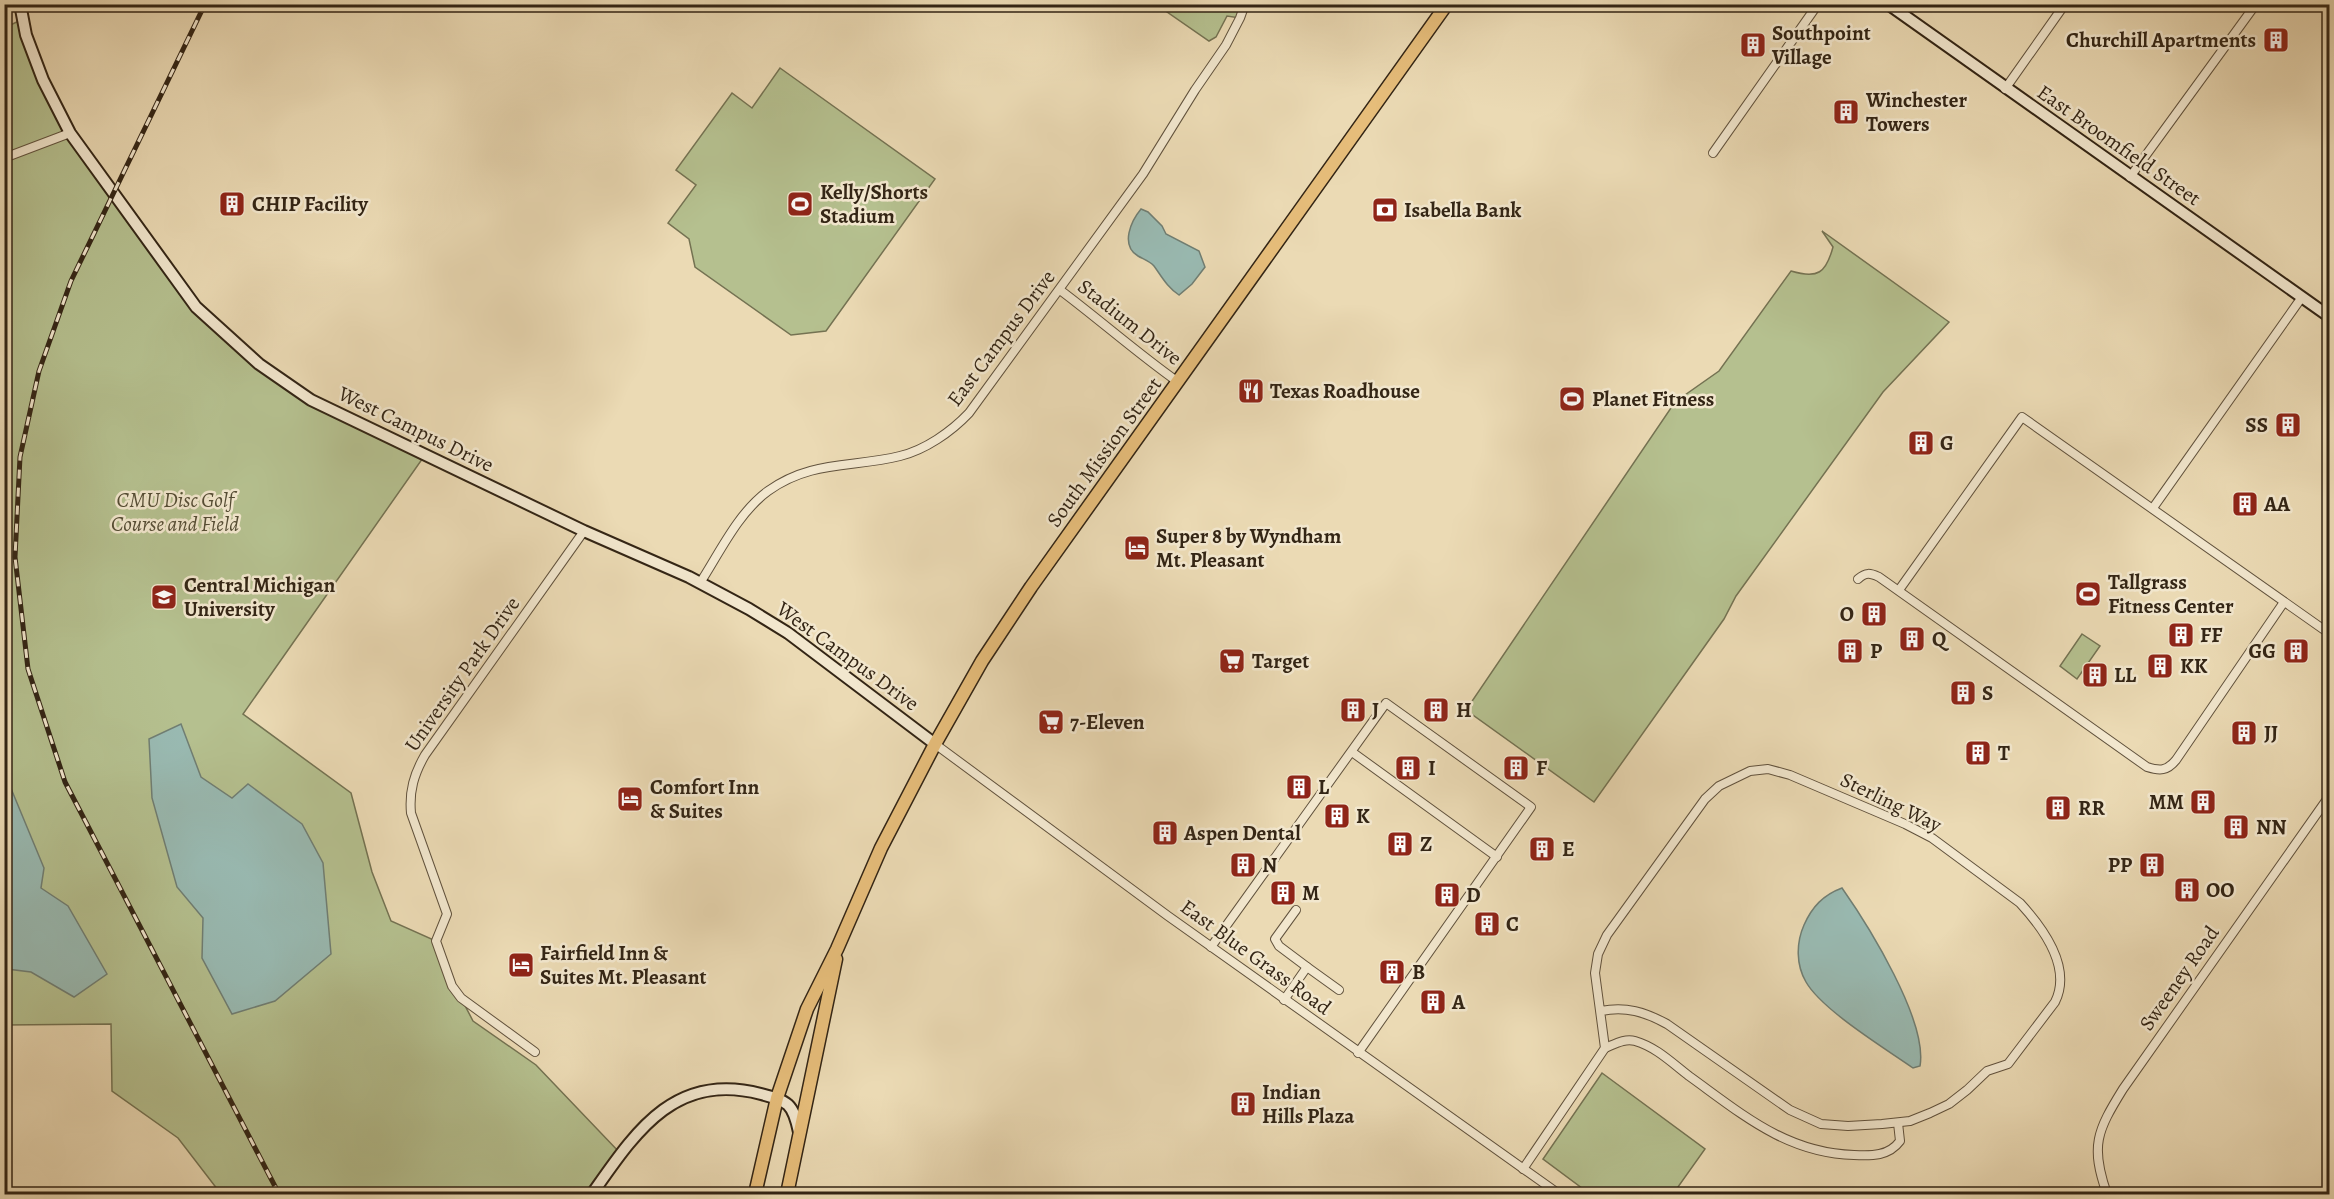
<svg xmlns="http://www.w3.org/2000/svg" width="2334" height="1199" viewBox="0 0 2334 1199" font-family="Alegreya,serif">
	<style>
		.green { fill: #b5c08f; stroke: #747252; stroke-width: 1.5 }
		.water { fill: #99bab2; stroke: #707e73; stroke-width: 1.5 }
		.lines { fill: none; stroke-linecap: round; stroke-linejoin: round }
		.street-casing { stroke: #61523d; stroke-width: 10 }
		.secondary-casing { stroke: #332515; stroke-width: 14 }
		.primary-casing { stroke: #332515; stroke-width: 15 }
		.street { stroke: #f2e7ce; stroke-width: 8 }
		.secondary { stroke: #f2e7ce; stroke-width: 10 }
		.primary { stroke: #e6bd7a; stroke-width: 12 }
		.rail-casing { stroke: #332515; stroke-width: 5 }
		.rail { stroke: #f2e7ce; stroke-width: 3; stroke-dasharray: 9; stroke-linecap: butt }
		.labels { text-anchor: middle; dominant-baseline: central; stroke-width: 5; stroke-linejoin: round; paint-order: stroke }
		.poi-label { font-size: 21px; font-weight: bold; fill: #332515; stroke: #f2e7ce; text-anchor: start }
		.street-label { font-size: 21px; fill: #332515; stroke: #f2e7ce }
		.park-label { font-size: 21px; font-style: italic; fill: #544c34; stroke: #f2e7ce }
	</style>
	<rect width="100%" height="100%" fill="#ebdab4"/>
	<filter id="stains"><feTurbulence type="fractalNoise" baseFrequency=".00333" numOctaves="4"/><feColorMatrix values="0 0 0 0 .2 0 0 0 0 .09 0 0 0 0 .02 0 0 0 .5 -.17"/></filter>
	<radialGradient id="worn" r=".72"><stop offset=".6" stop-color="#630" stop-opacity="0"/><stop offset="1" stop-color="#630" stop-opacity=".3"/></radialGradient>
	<g class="green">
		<path d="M1157,5h88l-5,13 -13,-2 -11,21 -7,4z"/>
		<path d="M23,19l26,74 100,150 80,96 74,56 122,60 -182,259 108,79 21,79 19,49 45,20 16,45 9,12 12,23 63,44 85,89 -31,40h-369l-43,-56 -66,-47 -1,-67 -106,1 -1,-997z"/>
		<path d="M780,68l155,111 -109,152 -35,4 -96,-68 -6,-28 -21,-16 28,-38 -20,-15 56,-77 20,15z"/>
		<path d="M1822,231l127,91 -66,70 -147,204 -12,23 -130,183 -128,-92 209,-308 44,-31 72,-100c27,8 35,2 42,-24z"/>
		<path d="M2082,634l18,12 -23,33 -17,-13z"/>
		<path d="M1602,1073l103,76 -32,45h-83l-47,-35z"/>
	</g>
	<g class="water">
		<path d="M1141,209l7,3 14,14 4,8 33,17 6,16 -13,17 -13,11c-12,-8 -17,-18 -25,-29 -4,-5 -11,-7 -16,-10 -18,-11 -7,-35 3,-47z"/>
		<path d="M181,724l20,53 31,21 16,-14 54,40 21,39 8,91 -56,47 -43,13 -30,-56 1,-40 -26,-31 -25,-89 -3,-59z"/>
		<path d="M5,774l39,94 -3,20 27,18 39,68 -33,23 -43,-25 -24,-3 -2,-8z"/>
		<path d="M1842,888c26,37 86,133 78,178l-7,2c-27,-19 -91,-58 -107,-86 -10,-17 -10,-39 -2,-57 8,-18 19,-30 38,-37z"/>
	</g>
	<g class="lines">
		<defs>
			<g id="street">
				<path d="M2005,89l60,-85"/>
				<path d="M1713,153l105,-149"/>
				<path d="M4,158l66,-25"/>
				<path d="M2130,177l126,-173"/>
				<path d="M1060,290c40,30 77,63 118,92"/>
				<path d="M2153,508l149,-211"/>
				<path d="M1858,579c8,-7 12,-6 21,-2l268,190c13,4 20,4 29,-7l108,-158"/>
				<path d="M700,583c20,-31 38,-70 68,-92 43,-31 84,-23 132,-35 25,-6 51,-24 69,-43l174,-239 52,-84 31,-45 14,-27 5,-14"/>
				<path d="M1899,590l123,-173 308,217"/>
				<path d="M935,744l233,172 391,278"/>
				<path d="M1352,752l145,105"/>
				<path d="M1296,910l-21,29 4,7 28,21"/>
				<path d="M1211,947l175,-244 145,104 -173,246"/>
				<path d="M1284,1000l23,-33 32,23"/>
				<path d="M1605,1048c10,-4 20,-10 30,-7 21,6 37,22 54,35 53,38 97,77 165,79 18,1 35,1 46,-14l-2,-18"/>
				<path d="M535,1052l-74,-54 -9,-12 -16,-45 11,-27 -36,-101c-2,-22 3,-39 14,-58l159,-224"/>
				<path d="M1523,1169l82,-121 -10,-75 3,-19 9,-19 98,-136 14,-13 31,-15 18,-2 22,6 115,49 27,14 88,65c23,25 52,65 35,99l-47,62 -21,7 -20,19 -18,14 -19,9 -20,8 -28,3 -34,2 -27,-2 -31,-14 -123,-86c-22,-12 -41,-18 -66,-13"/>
				<path d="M2107,1194c-17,-48 -10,-63 16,-105l207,-294"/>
			</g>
			<g id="secondary">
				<path d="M20,4l6,31 17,45 27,53 126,174 63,57 52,36 273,131 105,46 60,32 39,24 147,111"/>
				<path d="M1888,4l442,313"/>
				<path d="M592,1194c43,-61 82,-123 169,-100 27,7 32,9 38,38"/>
			</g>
			<g id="primary">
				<path d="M755,1194l22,-96 30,-89 30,-60 44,-101 54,-104 47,-83 49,-74 416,-583"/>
				<path d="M787,1194l49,-235"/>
			</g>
		</defs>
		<use href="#street" class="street-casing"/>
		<use href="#secondary" class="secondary-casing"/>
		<use href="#primary" class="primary-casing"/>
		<use href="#street" class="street"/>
		<use href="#secondary" class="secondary"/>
		<use href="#primary" class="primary"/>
		<defs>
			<path id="rail" d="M205,4l-134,277 -32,90 -19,86 -5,100 13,112 37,113 214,412"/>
		</defs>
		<use href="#rail" class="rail-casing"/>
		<use href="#rail" class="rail"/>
	</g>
	<defs>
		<symbol id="building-square" viewBox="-11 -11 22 22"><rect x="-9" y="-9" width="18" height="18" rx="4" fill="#8f2418" stroke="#f2e7ce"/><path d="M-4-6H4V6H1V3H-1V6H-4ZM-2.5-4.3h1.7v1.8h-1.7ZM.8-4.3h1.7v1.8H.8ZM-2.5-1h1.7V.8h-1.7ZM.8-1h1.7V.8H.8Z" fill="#fff"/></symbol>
		<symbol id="stadium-square" viewBox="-11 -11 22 22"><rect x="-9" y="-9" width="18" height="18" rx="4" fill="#8f2418" stroke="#f2e7ce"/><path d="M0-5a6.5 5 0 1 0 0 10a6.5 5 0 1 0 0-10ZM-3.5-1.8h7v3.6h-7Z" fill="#fff"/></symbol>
		<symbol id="bank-square" viewBox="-11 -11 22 22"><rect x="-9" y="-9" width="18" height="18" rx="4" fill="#8f2418" stroke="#f2e7ce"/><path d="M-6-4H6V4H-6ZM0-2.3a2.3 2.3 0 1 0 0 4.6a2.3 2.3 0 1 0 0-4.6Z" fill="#fff"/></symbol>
		<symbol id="restaurant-square" viewBox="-11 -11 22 22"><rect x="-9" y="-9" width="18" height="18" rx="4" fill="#8f2418" stroke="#f2e7ce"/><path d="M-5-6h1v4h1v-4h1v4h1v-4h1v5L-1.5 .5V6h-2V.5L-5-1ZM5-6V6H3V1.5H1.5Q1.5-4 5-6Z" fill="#fff"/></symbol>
		<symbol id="hotel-square" viewBox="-11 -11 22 22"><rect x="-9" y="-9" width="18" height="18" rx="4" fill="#8f2418" stroke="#f2e7ce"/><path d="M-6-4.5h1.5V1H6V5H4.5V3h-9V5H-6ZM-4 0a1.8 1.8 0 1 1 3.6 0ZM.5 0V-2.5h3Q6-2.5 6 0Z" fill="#fff"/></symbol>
		<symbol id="university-square" viewBox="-11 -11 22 22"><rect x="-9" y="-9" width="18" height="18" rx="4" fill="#8f2418" stroke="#f2e7ce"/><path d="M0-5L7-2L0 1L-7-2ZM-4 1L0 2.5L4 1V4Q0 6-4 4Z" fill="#fff"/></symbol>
		<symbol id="supermarket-square" viewBox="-11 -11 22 22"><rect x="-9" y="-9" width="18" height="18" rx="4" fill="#8f2418" stroke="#f2e7ce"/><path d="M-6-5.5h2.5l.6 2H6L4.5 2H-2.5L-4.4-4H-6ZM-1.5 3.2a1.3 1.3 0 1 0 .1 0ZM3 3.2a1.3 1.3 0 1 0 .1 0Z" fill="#fff"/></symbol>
	</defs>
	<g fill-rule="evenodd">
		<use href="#building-square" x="2261" y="25" width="30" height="30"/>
		<use href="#building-square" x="1738" y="30" width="30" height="30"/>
		<use href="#building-square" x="1831" y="97" width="30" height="30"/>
		<use href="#building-square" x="217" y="189" width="30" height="30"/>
		<use href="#stadium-square" x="785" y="189" width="30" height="30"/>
		<use href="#bank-square" x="1370" y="195" width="30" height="30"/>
		<use href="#restaurant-square" x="1236" y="376" width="30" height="30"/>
		<use href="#stadium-square" x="1557" y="384" width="30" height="30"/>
		<use href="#building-square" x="2273" y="410" width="30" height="30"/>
		<use href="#building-square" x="1906" y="428" width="30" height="30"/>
		<use href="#building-square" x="2230" y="489" width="30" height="30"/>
		<use href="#hotel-square" x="1122" y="533" width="30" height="30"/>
		<use href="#stadium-square" x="2073" y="579" width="30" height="30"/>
		<use href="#university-square" x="149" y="582" width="30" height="30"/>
		<use href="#building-square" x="1859" y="599" width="30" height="30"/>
		<use href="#building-square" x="2166" y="620" width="30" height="30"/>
		<use href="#building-square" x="1897" y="624" width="30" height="30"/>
		<use href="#building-square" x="1835" y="636" width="30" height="30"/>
		<use href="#building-square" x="2281" y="636" width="30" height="30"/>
		<use href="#supermarket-square" x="1217" y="646" width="30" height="30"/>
		<use href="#building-square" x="2145" y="651" width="30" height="30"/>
		<use href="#building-square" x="2080" y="660" width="30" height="30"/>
		<use href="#building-square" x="1948" y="678" width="30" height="30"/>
		<use href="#building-square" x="1338" y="695" width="30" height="30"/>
		<use href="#building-square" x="1421" y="695" width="30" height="30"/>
		<use href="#supermarket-square" x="1036" y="707" width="30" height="30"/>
		<use href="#building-square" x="2229" y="718" width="30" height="30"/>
		<use href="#building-square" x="1963" y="738" width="30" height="30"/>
		<use href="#building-square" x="1393" y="753" width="30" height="30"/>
		<use href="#building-square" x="1501" y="753" width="30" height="30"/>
		<use href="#building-square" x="1284" y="772" width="30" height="30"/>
		<use href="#hotel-square" x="615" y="784" width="30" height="30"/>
		<use href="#building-square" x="2188" y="787" width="30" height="30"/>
		<use href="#building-square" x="2043" y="793" width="30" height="30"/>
		<use href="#building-square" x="1322" y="801" width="30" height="30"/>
		<use href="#building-square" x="2221" y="812" width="30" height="30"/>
		<use href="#building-square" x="1150" y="818" width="30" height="30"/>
		<use href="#building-square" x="1385" y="829" width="30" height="30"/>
		<use href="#building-square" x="1527" y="834" width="30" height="30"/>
		<use href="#building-square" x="1228" y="850" width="30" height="30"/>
		<use href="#building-square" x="2137" y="850" width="30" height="30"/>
		<use href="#building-square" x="2172" y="875" width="30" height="30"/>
		<use href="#building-square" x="1268" y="878" width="30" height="30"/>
		<use href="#building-square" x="1432" y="880" width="30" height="30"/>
		<use href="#building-square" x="1472" y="909" width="30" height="30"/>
		<use href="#hotel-square" x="506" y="950" width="30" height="30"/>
		<use href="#building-square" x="1377" y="957" width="30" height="30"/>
		<use href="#building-square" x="1418" y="987" width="30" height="30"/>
		<use href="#building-square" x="1228" y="1089" width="30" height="30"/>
	</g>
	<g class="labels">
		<g class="poi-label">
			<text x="1772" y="33">Southpoint<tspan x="1772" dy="24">Village</tspan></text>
			<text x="2256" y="40" text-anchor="end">Churchill Apartments</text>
			<text x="1866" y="100">Winchester<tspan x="1866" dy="24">Towers</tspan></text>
			<text x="820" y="192">Kelly/Shorts<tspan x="820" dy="24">Stadium</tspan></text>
			<text x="252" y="204">CHIP Facility</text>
			<text x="1404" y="210">Isabella Bank</text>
			<text x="1270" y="391">Texas Roadhouse</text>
			<text x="1592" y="399">Planet Fitness</text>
			<text x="2268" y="425" text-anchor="end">SS</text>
			<text x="1940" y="443">G</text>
			<text x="2264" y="504">AA</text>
			<text x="1156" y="536">Super 8 by Wyndham<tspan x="1156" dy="24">Mt. Pleasant</tspan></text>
			<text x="2108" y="582">Tallgrass<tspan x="2108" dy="24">Fitness Center</tspan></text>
			<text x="184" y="585">Central Michigan<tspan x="184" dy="24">University</tspan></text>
			<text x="1854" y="614" text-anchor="end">O</text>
			<text x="2200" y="635">FF</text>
			<text x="1932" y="639">Q</text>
			<text x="1870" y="651">P</text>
			<text x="2276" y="651" text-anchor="end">GG</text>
			<text x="1252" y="661">Target</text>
			<text x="2180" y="666">KK</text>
			<text x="2114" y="675">LL</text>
			<text x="1982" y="693">S</text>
			<text x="1372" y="710">J</text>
			<text x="1456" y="710">H</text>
			<text x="1070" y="722">7-Eleven</text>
			<text x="2264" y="733">JJ</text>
			<text x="1998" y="753">T</text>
			<text x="1428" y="768">I</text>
			<text x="1536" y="768">F</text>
			<text x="650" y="787">Comfort Inn<tspan x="650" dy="24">&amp; Suites</tspan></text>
			<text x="1318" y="787">L</text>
			<text x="2184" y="802" text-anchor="end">MM</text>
			<text x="2078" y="808">RR</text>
			<text x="1356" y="816">K</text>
			<text x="2256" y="827">NN</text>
			<text x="1184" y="833">Aspen Dental</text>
			<text x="1420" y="844">Z</text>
			<text x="1562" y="849">E</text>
			<text x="1262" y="865">N</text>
			<text x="2132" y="865" text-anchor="end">PP</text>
			<text x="2206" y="890">OO</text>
			<text x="1302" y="893">M</text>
			<text x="1466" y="895">D</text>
			<text x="1506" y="924">C</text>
			<text x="540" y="953">Fairfield Inn &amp;<tspan x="540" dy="24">Suites Mt. Pleasant</tspan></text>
			<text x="1412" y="972">B</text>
			<text x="1452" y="1002">A</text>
			<text x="1262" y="1092">Indian<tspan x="1262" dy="24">Hills Plaza</tspan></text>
		</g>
		<g class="street-label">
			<text transform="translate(2119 145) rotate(35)">East Broomfield Street</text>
			<text transform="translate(1130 322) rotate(38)">Stadium Drive</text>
			<text transform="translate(1001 338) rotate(-53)">East Campus Drive</text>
			<text transform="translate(416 429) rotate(26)">West Campus Drive</text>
			<text transform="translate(1104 452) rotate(-54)">South Mission Street</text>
			<text transform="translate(848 656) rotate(36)">West Campus Drive</text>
			<text transform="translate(462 674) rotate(-55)">University Park Drive</text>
			<text transform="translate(1891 802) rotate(26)">Sterling Way</text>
			<text transform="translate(1256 957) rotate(36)">East Blue Grass Road</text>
			<text transform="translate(2179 978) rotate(-55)">Sweeney Road</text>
		</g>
		<g class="park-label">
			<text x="175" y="500">CMU Disc Golf<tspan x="175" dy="24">Course and Field</tspan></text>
		</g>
	</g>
	<rect width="2334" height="1199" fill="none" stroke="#ebdab4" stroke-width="24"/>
	<rect x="6" y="6" width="2322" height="1187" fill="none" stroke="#332515" stroke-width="3"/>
	<rect x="12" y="12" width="2310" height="1175" fill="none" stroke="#332515" stroke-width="1.5"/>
	<rect width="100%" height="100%" filter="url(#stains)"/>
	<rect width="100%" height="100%" fill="url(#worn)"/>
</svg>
